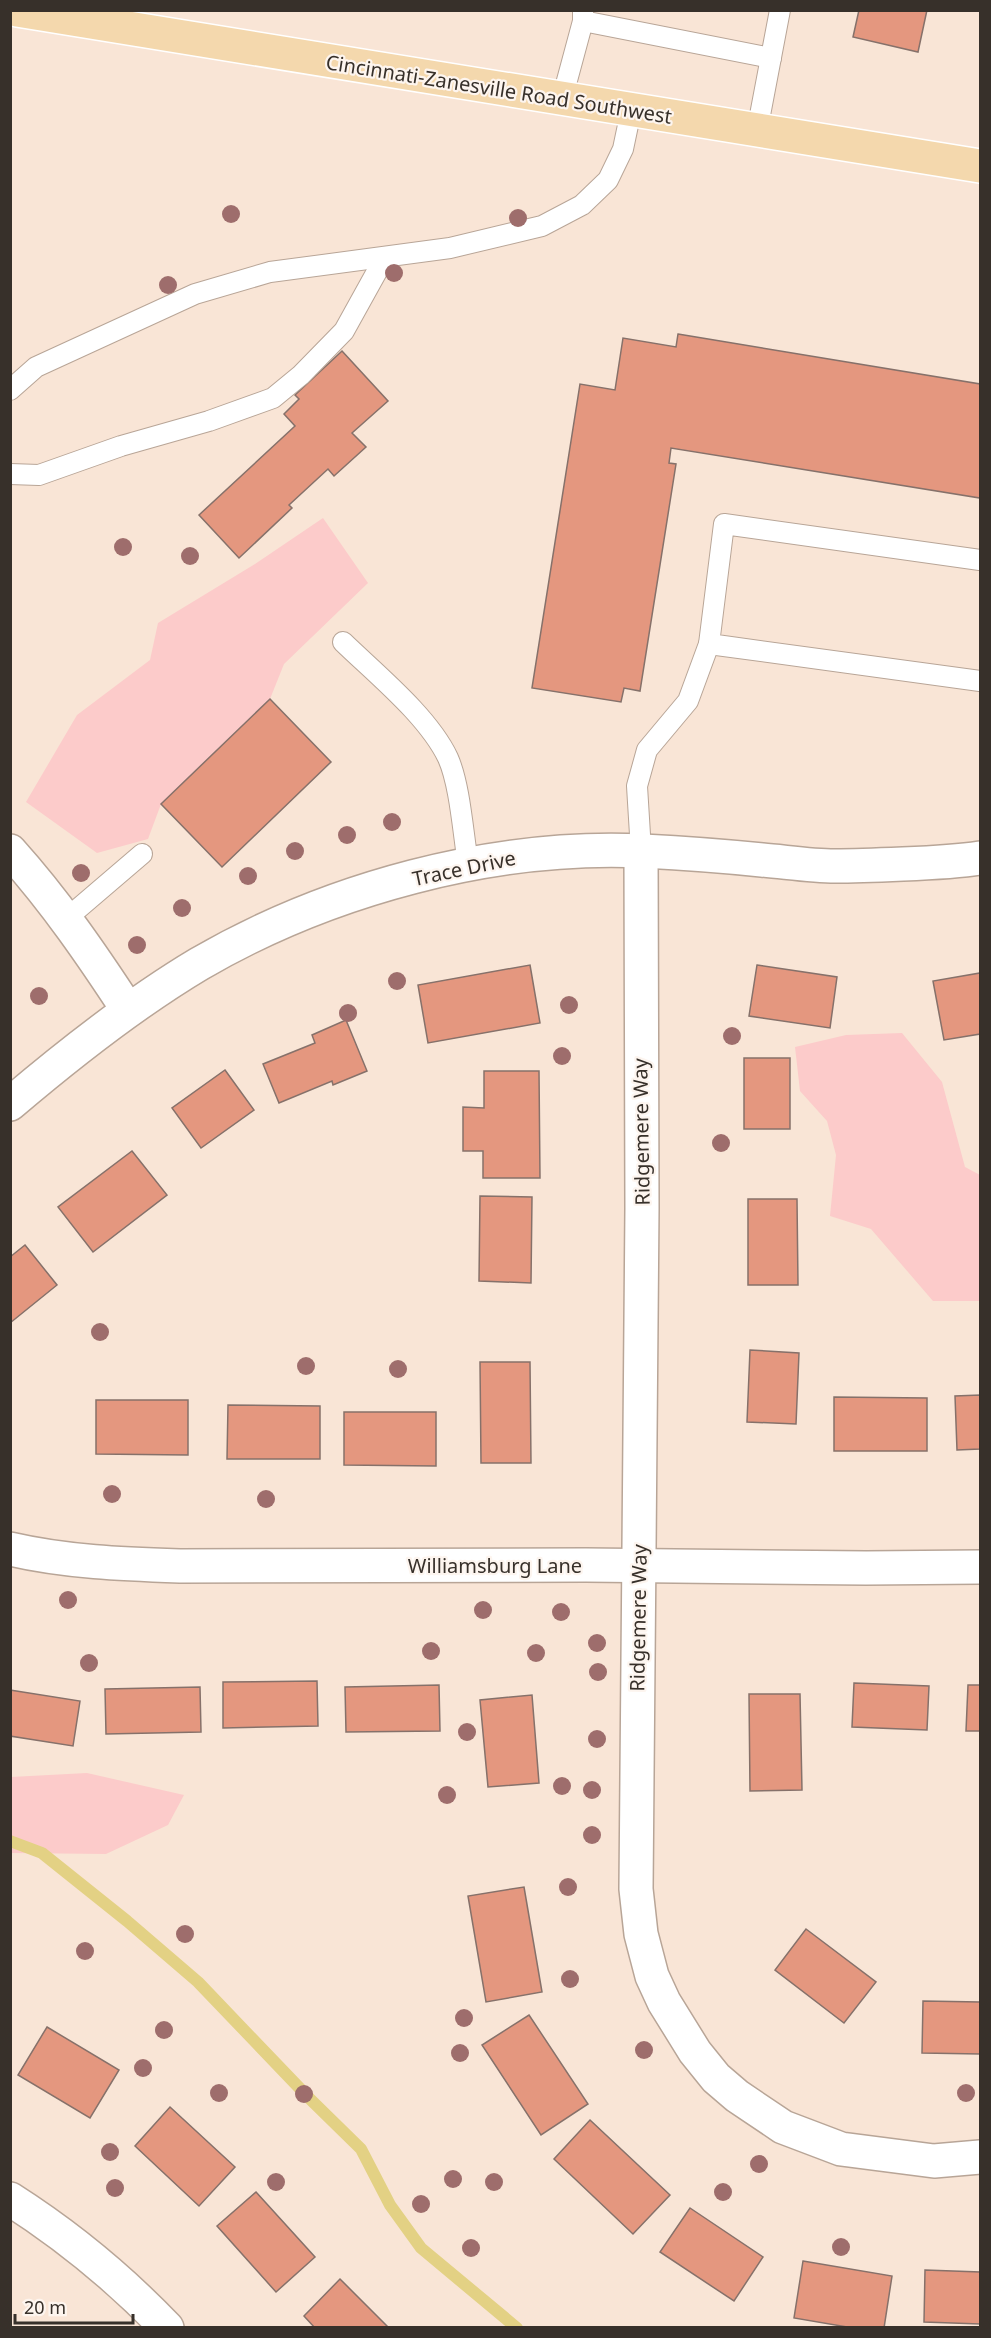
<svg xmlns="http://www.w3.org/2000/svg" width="991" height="2338" viewBox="0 0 991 2338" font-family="'Noto Sans',sans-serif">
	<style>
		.green { fill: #fccbca }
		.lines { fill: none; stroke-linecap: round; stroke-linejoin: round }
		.stream { stroke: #e3d184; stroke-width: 12 }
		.building { fill: #e4977f; stroke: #86716a; stroke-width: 1.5 }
		.lane-casing { stroke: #b8a597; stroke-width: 22 }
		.street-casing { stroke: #b8a597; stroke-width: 36 }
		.primary-casing { stroke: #fff; stroke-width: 36 }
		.lane { stroke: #fff; stroke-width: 20 }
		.street { stroke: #fff; stroke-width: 33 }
		.primary { stroke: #f4d8ad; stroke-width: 33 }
		.tree { fill: #9e6d6c }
		.labels { text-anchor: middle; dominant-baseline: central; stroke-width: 4.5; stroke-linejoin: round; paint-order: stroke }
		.street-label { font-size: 20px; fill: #37302a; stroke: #fdf5ef }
	</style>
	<rect width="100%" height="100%" fill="#f9e5d6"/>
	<g class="green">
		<path d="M323,518l45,65 -84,81 -14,35 -109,105 -13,35 -51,14 -71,-51 51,-87 73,-55 8,-37 97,-59z"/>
		<path d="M902,1033l40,49 23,85 15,8v126h-47l-62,-72 -41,-13 6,-61 -9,-34 -27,-30 -5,-44 51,-12z"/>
		<path d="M87,1773l97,22 -16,30 -62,29 -95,-1v-76z"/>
	</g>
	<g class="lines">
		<path class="stream" d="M10,1841l32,12 85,68 71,61 112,117 51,50 29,56 31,43 96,80"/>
	</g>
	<g class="building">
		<path d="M859,10h68l-9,42 -65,-15z"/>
		<path d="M678,334l302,50v114l-309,-50 -2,15 7,1 -36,227 -16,-3 -3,14 -89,-14 48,-304 35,6 8,-52 53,9z"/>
		<path d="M342,351l46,50 -36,32 14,14 -32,29 -6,-7 -39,36 3,3 -53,50 -40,-43 96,-89 -11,-12 15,-15 -4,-4z"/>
		<path d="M270,699l61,63 -109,105 -61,-63z"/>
		<path d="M530,965l10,58 -112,20 -10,-58z"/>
		<path d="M757,965l80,12 -7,51 -81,-12z"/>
		<path d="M980,973v61l-36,6 -11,-59z"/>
		<path d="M346,1020l21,51 -34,14 -1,-4 -53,22 -16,-39 52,-21 -3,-8z"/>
		<rect x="744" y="1058" width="46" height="71"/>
		<path d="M225,1070l29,40 -53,38 -29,-40z"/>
		<path d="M484,1071h55l1,107h-57v-27h-20v-44l21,1z"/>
		<path d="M132,1151l35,44 -74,57 -35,-45z"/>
		<path d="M480,1196l52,1 -1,86 -52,-2z"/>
		<path d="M748,1199h49l1,86h-50z"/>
		<path d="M25,1245l32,40 -47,38v-66z"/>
		<path d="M750,1350l49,3 -3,71 -49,-2z"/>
		<path d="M480,1362h50l1,101h-50z"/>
		<path d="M980,1395v54l-23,1 -2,-54z"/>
		<path d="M834,1397l93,1v53h-93z"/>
		<path d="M96,1400h92v55l-92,-1z"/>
		<path d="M228,1405l92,1v53h-93z"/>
		<path d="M344,1412h92v54l-92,-1z"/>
		<path d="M317,1681l1,45 -95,2v-46z"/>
		<path d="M854,1683l75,3 -2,44 -75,-3z"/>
		<path d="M439,1685l1,46 -94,1 -1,-45z"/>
		<path d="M968,1685h12v46h-14z"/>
		<path d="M200,1687l1,45 -95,2 -1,-45z"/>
		<path d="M10,1690l70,11 -7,45 -63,-10z"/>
		<path d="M749,1694h51l2,96 -52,1z"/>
		<path d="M532,1695l7,88 -51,4 -8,-87z"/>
		<path d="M524,1887l18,105 -56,10 -18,-106z"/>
		<path d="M806,1929l70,53 -32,41 -69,-53z"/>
		<path d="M923,2001l57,1v52l-58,-1z"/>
		<path d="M529,2015l59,89 -47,31 -59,-90z"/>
		<path d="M47,2027l72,43 -29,48 -72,-43z"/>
		<path d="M170,2107l65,60 -36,39 -64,-60z"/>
		<path d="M590,2120l80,75 -37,39 -79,-75z"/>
		<path d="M256,2192l59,65 -39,35 -59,-66z"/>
		<path d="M690,2208l73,49 -29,44 -74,-49z"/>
		<path d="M803,2261l89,15 -8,52h-31l-59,-10z"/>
		<path d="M925,2270l55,2v52l-56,-2z"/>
		<path d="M340,2279l49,49h-74l-11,-12z"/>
	</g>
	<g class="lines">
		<defs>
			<g id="lane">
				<path d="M583,21l188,37"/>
				<path d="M562,99l21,-78v-11"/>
				<path d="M757,131l23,-121"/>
				<path d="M10,390l26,-23 159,-73 75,-22 180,-24 92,-22 40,-21 26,-25 15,-31 8,-38"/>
				<path d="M10,474l29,1 82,-29 88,-25 64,-23 28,-23 43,-44 41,-74"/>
				<path d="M980,560l-256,-36 -15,120 271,37"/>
				<path d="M343,642c34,33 85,74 105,116 12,27 15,75 20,105"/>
				<path d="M641,851l-4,-65 10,-36 41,-49 21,-57"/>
				<path d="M66,919l76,-65"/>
			</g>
			<g id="street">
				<path d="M10,851c45,50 82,104 118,159"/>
				<path d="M641,851l1,357 -6,681 5,45 11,42 12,26 31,50 21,26 21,18 46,31 58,22 93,12 46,-4"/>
				<path d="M10,1104c60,-51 122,-100 189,-140 129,-75 294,-120 444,-113 39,2 80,5 119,9 24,2 49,6 73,6 22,0 45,-1 68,-2 26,-1 52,-2 77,-6"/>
				<path d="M10,1549c56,13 113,15 170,17l406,-1 280,3 114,-1"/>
				<path d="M10,2199c58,37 109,79 157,129"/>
			</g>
			<path id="primary" d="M17,10l963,156"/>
		</defs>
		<use href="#lane" class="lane-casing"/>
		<use href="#street" class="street-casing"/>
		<use href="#primary" class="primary-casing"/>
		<use href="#lane" class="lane"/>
		<use href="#street" class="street"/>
		<use href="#primary" class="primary"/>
	</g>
	<g class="tree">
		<circle cx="231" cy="214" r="9"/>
		<circle cx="518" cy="218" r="9"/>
		<circle cx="394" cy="273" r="9"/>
		<circle cx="168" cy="285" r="9"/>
		<circle cx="123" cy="547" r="9"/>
		<circle cx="190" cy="556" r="9"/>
		<circle cx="392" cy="822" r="9"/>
		<circle cx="347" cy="835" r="9"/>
		<circle cx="295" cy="851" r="9"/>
		<circle cx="81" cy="873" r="9"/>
		<circle cx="248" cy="876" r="9"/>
		<circle cx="182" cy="908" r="9"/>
		<circle cx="137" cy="945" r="9"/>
		<circle cx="397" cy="981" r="9"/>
		<circle cx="39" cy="996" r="9"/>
		<circle cx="569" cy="1005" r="9"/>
		<circle cx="348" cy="1013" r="9"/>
		<circle cx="732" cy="1036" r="9"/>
		<circle cx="562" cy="1056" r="9"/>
		<circle cx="721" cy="1143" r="9"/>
		<circle cx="100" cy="1332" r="9"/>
		<circle cx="306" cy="1366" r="9"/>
		<circle cx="398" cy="1369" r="9"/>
		<circle cx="112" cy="1494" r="9"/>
		<circle cx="266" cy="1499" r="9"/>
		<circle cx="68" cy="1600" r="9"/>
		<circle cx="483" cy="1610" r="9"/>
		<circle cx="561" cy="1612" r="9"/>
		<circle cx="597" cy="1643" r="9"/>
		<circle cx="431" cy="1651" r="9"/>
		<circle cx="536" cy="1653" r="9"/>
		<circle cx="89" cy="1663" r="9"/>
		<circle cx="598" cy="1672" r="9"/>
		<circle cx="467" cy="1732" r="9"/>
		<circle cx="597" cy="1739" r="9"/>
		<circle cx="562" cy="1786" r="9"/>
		<circle cx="592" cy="1790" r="9"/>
		<circle cx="447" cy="1795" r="9"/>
		<circle cx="592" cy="1835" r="9"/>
		<circle cx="568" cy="1887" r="9"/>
		<circle cx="185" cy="1934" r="9"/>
		<circle cx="85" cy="1951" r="9"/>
		<circle cx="570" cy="1979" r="9"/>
		<circle cx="464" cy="2018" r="9"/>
		<circle cx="164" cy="2030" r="9"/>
		<circle cx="644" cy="2050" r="9"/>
		<circle cx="460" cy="2053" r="9"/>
		<circle cx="143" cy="2068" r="9"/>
		<circle cx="219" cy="2093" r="9"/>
		<circle cx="966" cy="2093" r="9"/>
		<circle cx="304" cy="2094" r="9"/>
		<circle cx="110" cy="2152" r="9"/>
		<circle cx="759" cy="2164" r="9"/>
		<circle cx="453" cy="2179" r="9"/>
		<circle cx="276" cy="2182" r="9"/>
		<circle cx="494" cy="2182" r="9"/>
		<circle cx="115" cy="2188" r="9"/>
		<circle cx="723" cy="2192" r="9"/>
		<circle cx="421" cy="2204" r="9"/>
		<circle cx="841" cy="2247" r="9"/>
		<circle cx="471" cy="2248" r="9"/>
	</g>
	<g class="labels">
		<g class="street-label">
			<text transform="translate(499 89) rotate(9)">Cincinnati-Zanesville Road Southwest</text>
			<text transform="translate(464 868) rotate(-12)">Trace Drive</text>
			<text transform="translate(641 1132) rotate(-91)">Ridgemere Way</text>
			<text x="495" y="1565">Williamsburg Lane</text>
			<text transform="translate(638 1618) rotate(-89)">Ridgemere Way</text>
		</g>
	</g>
	<rect width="991" height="2338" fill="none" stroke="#37302a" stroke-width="24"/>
	<path d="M15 2314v9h118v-9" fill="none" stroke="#37302a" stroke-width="3"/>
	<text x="24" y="2314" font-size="18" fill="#37302a" stroke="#fdf5ef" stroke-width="4.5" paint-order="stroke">20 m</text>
</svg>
